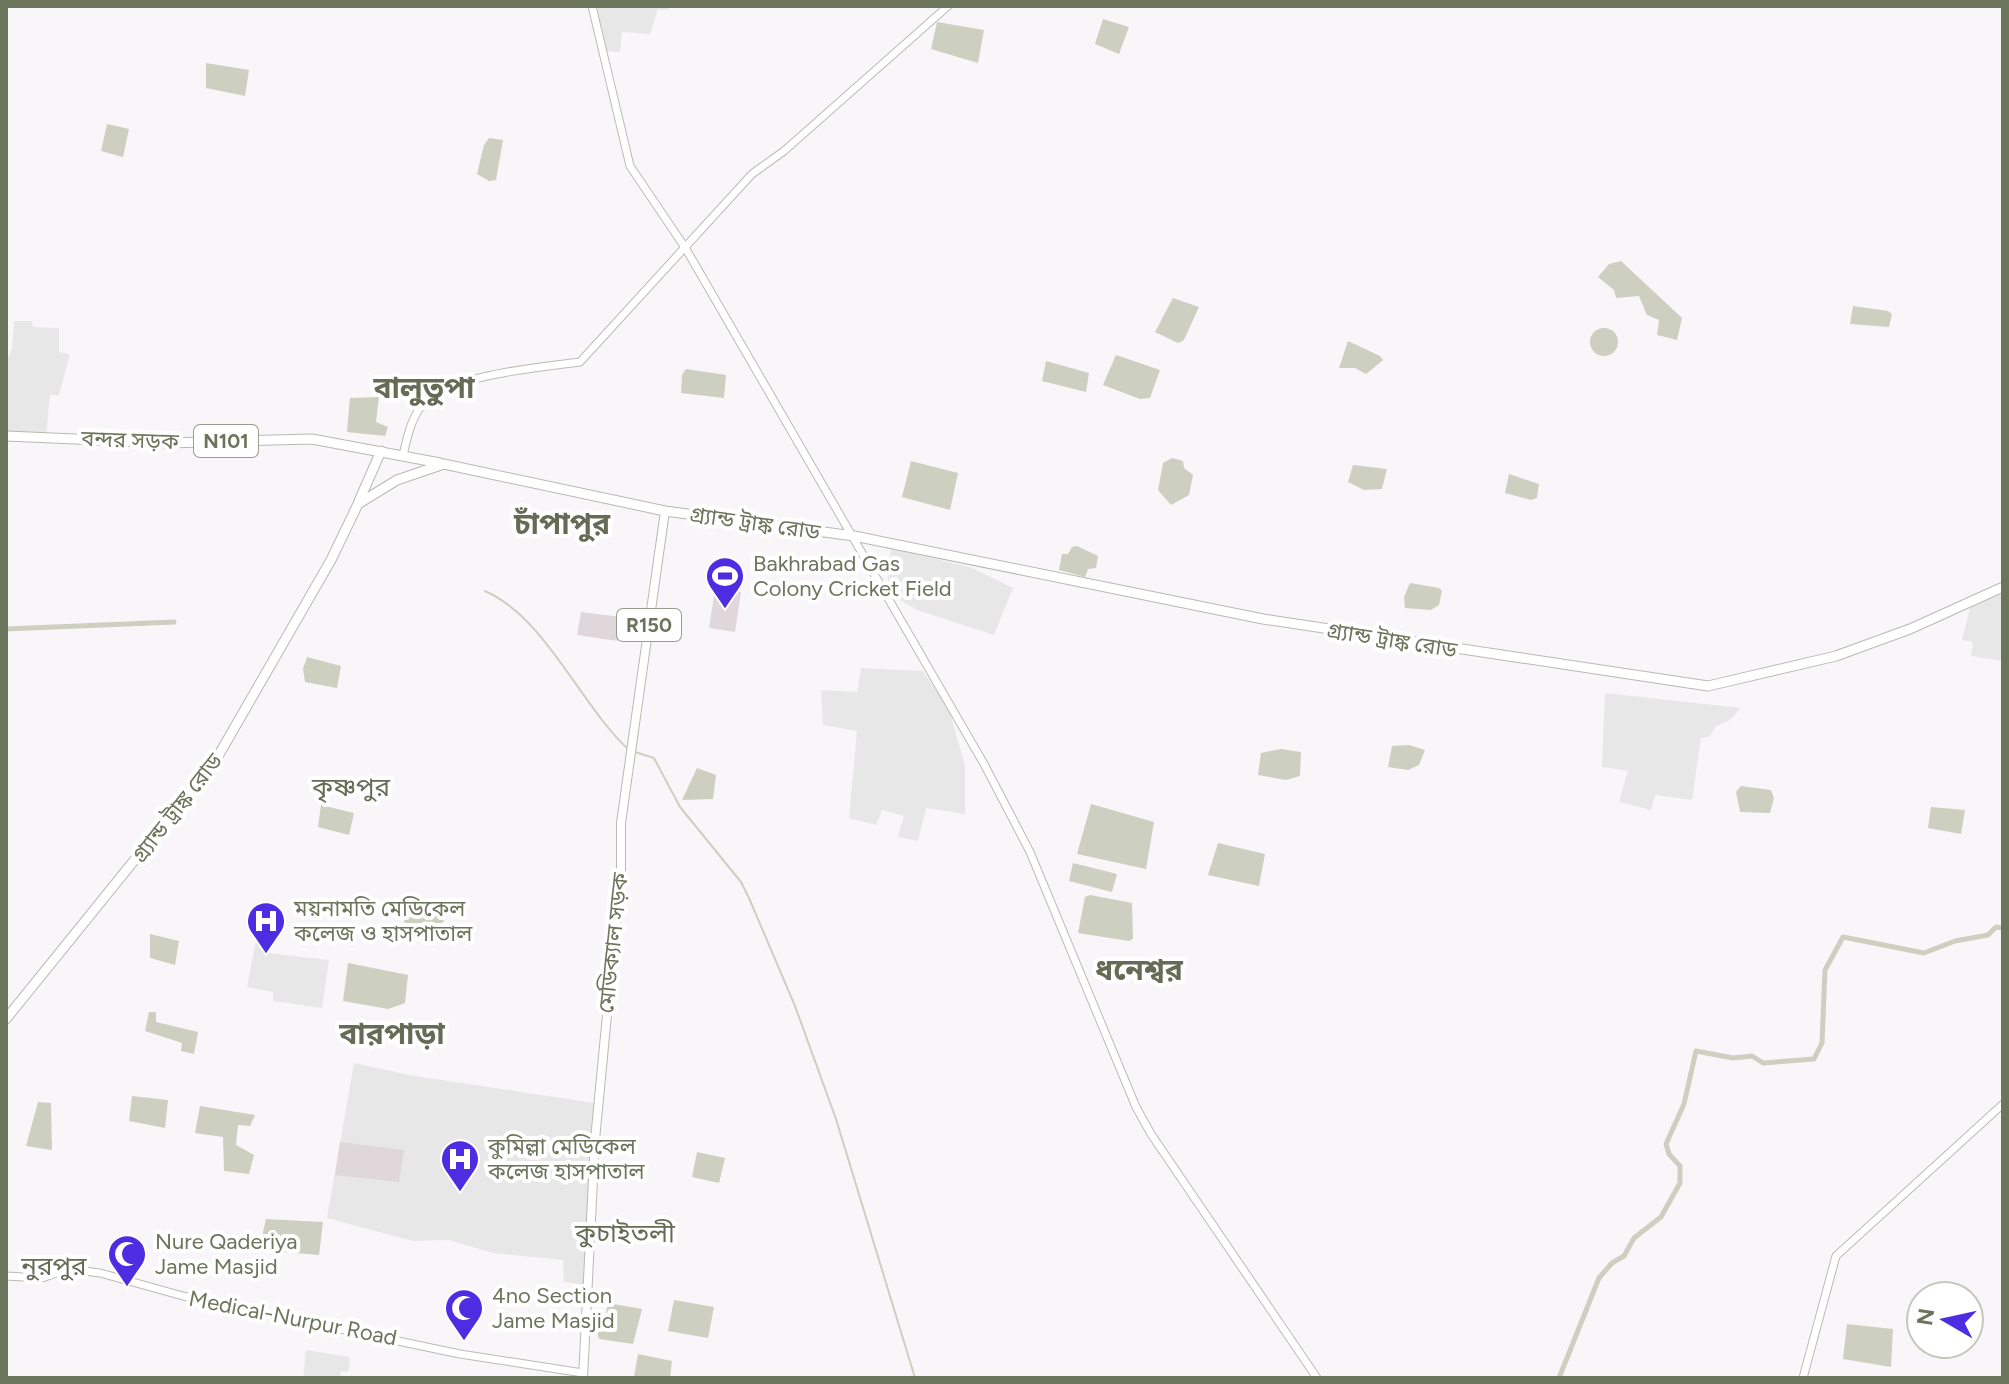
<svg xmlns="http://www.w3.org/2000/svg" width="2009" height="1384" viewBox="0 0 2009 1384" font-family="Figtree,'Noto Sans Bengali',sans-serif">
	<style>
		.built { fill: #e8e7e7 }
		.green { fill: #e0d7db }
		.water { fill: #cdcfc1 }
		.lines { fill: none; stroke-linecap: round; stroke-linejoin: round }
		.stream { stroke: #cdcfc1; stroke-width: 2 }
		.canal { stroke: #cdcfc1; stroke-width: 5 }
		.secondary-casing { stroke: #b9bdb2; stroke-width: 9 }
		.primary-casing { stroke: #b8bbb1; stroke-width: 10 }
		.highway-casing { stroke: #b7bab1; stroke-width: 11 }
		.secondary { stroke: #fff; stroke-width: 7 }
		.primary { stroke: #fff; stroke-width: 8 }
		.highway { stroke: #fff; stroke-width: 9 }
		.labels { text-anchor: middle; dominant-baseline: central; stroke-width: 8; stroke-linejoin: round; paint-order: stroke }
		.shield { fill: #fff; stroke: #979e8c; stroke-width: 2 }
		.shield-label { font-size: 20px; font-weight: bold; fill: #6b755b }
		.street-label { font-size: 22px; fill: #6b755b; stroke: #fff }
		.poi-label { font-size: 22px; fill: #6b755b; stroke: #fff; text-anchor: start }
		.quarter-label { font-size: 26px; fill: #646c56; stroke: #fff }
		.district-label { font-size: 30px; font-weight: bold; fill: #646c56; stroke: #fff }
	</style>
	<rect width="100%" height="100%" fill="#f9f6f9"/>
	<g class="built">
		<path d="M597,6h72l-1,4 -10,-1 -8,25 -28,-2 -2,20 -14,-1z"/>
		<path d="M14,321h18l1,6 26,1v24l11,2 -11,41h-9l-4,41 -40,-1v-72l6,-14z"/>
		<path d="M891,548l81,20 41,20 -19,47 -77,-25 -24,-14 -5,-15z"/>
		<path d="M2003,593v68l-32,-5 2,-14 -11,-2 8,-32z"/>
		<path d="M861,668l62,3 26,38 16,57v48l-39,-6 -8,33 -20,-4 6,-21 -22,-6 -6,15 -27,-7 8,-87 -34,-6 -2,-35 36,2z"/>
		<path d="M1605,693l136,15 -11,12 -14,6 -7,11 -8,1 -9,62 -37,-5 -4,15 -32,-8 9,-31 -26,-4z"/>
		<path d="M263,904l13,4 -8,45 61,7 -7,48 -49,-7v-9l-26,-5z"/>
		<path d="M354,1063l55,12 186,28 -7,66 -1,116 -23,-3 -1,-22 -70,-7 -44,-13 -36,1 -86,-23z"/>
		<path d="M306,1350l44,7 -2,15 -7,-1 -1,7h-37z"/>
	</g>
	<g class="green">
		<path d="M715,589l26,3 -6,40 -26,-4z"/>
		<path d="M581,612l41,5 -4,24 -41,-6z"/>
		<path d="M340,1142l64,8 -5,32 -64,-7z"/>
	</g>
	<g class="water">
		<path d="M1103,19l26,8 -10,27 -24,-10z"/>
		<path d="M937,22l47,8 -6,33 -47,-14z"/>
		<path d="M206,63l43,7 -4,26 -39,-8z"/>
		<path d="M107,124l22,5 -6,28 -22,-6z"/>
		<path d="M489,138l14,2 -7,40 -7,1 -12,-7 7,-29z"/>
		<path d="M1621,261l61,57 -5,22 -20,-5 2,-15 -12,-5 -8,-19 -23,2 -2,-8 -16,-13 11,-13z"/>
		<path d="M1173,298l26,9 -15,33 -6,3 -23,-11z"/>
		<path d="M1853,306l35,5 4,3 -3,13 -39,-3z"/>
		<circle cx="1604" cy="342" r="14"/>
		<path d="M1348,341l32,15 3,4 -17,14 -11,-6h-16z"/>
		<path d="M1116,355l44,15 -10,28 -10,1 -37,-14z"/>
		<path d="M1046,361l43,12 -3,19 -44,-11z"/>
		<path d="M686,369l40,6 -2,23 -43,-5 1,-18z"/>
		<path d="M379,397l-3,25 12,5 -3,9 -38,-4 3,-34z"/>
		<path d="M1172,458l11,3 1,7 9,7 -4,20 -18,10 -13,-15 5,-27z"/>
		<path d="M911,461l47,12 -8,37 -48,-13z"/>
		<path d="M1353,465l34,4 -5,20 -18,1 -16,-8z"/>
		<path d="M1509,474l30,10 -2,14 -6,2 -26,-7z"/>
		<path d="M1077,546l21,10 -2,12 -8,1 -3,8 -26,-7 3,-16h6l4,-7z"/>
		<path d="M1410,583l29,5 3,3 -3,14 -8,5 -26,-2 -1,-11z"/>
		<path d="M307,657l34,9 -4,22 -32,-6 -2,-13z"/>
		<path d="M1409,745l16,5 -6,15 -11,5 -20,-3 4,-21z"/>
		<path d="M1281,749l20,3 -1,24 -14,4 -28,-5 3,-22z"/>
		<path d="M697,768l19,7 -3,24 -31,1z"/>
		<path d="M1741,786l30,4 3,8 -4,15 -30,-1 -4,-20z"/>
		<path d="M1091,804l63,18 -8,47 -69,-15z"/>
		<path d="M321,805l33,8 -5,22 -31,-8z"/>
		<path d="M1931,807l34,3 -4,24 -33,-6z"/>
		<path d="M1218,843l47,11 -6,32 -51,-11z"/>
		<path d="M1073,863l44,11 -5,18 -43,-11z"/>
		<path d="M1090,895l42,8 1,36 -4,2 -51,-8 7,-36z"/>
		<path d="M412,896l32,6c4,10 3,17 -5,24l-34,-2 -3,-12 4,-15z"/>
		<path d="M150,934l29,7 -4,24 -25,-7z"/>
		<path d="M348,963l60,12 -3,28 -17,6 -45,-8z"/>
		<path d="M149,1012h7v10l42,10 -4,22 -13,-3 1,-8 -37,-12z"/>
		<path d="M132,1096l36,4 -3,28 -36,-7z"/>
		<path d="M38,1102l13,1 1,47 -26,-4z"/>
		<path d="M200,1106l55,9 -5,11 -12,-1 -2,20 18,10 -5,19 -25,-3 -1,-34 -28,-4z"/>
		<path d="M697,1152l28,6 -6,25 -27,-6z"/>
		<path d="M266,1219l57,3 -4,33 -60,-5z"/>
		<path d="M674,1300l40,7 -6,31 -40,-7z"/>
		<path d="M608,1303l34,6 -9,35 -34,-5 -4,-15 10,-6z"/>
		<path d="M1847,1324l46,5 -2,38 -48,-8z"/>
		<path d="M638,1354l34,7 -2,17 -36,-1z"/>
	</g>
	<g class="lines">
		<g class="stream">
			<path d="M485,591c61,27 95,114 144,159"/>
			<path d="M635,752l19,6 26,49 61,75 8,16 46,108 41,113 79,259"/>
		</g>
		<g class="canal">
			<path d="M6,629l168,-7"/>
			<path d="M1559,1378l40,-100 13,-15 12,-7 10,-18 27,-21 19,-34v-17l-11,-12 -3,-10 18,-40 12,-53 37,7 19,-2 11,7 51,-4 8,-16 3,-73 18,-33 81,16 31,-12 33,-6 8,-8 7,1"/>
		</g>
		<defs>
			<g id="secondary">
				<path d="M592,6l38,160 56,83 298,515 46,88 106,255 15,27 166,244"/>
				<path d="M403,455c4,-16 7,-33 17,-47 24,-33 121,-41 160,-46l172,-188 32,-23 164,-145"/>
				<path d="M6,1276l36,2 26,-9 32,4 83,23 277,58 123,19"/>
				<path d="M1803,1378l33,-122 167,-152"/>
			</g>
			<path id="primary" d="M583,1378l12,-238 26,-271v-46l44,-312"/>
			<g id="highway">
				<path d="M6,436l161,7 145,-4 128,24"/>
				<path d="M359,501l22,-50"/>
				<path d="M6,1019l211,-261 114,-198 27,-56 39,-24 47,-16 221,47 189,25 409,83 445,67 128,-30 74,-27 93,-42"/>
			</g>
		</defs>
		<use href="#secondary" class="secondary-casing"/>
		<use href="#primary" class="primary-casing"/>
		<use href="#highway" class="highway-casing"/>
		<use href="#secondary" class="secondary"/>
		<use href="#primary" class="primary"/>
		<use href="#highway" class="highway"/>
	</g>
	<defs>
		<symbol id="stadium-pin" viewBox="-11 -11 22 30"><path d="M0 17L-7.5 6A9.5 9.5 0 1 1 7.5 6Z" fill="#4c2de2" stroke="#fff"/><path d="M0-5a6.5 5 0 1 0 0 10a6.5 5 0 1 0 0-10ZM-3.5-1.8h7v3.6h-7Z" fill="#fff"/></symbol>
		<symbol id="hospital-pin" viewBox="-11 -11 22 30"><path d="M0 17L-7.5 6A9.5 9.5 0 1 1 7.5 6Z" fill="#4c2de2" stroke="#fff"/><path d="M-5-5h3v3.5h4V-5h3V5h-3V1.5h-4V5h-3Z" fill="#fff"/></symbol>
		<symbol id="mosque-pin" viewBox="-11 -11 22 30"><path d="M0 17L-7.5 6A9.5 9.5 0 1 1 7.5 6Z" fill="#4c2de2" stroke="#fff"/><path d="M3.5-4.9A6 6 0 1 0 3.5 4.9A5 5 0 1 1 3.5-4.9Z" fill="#fff"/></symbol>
	</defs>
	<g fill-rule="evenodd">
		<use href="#stadium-pin" x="703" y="554" width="44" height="60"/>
		<use href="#hospital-pin" x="244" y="899" width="44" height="60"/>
		<use href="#hospital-pin" x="438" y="1137" width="44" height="60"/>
		<use href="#mosque-pin" x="105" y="1232" width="44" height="60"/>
		<use href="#mosque-pin" x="442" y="1286" width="44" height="60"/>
	</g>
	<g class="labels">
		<g class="shield">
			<rect x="194" y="425" width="64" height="32" rx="6"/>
			<rect x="617" y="609" width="64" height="32" rx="6"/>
		</g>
		<g class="shield-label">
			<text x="226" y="441">N101</text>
			<text x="649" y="625">R150</text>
		</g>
		<g class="street-label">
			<text transform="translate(130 440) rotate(2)">বন্দর সড়ক</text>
			<text transform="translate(755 523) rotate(8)">গ্র্যান্ড ট্রাঙ্ক রোড</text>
			<text transform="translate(1392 640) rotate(9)">গ্র্যান্ড ট্রাঙ্ক রোড</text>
			<text transform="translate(177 808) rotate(-52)">গ্র্যান্ড ট্রাঙ্ক রোড</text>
			<text transform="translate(613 943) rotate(-84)">মেডিক্যাল সড়ক</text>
			<text transform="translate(293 1318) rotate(11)">Medical-Nurpur Road</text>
		</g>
		<g class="poi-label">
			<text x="753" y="563">Bakhrabad Gas<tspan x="753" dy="25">Colony Cricket Field</tspan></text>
			<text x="294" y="908">ময়নামতি মেডিকেল<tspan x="294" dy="25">কলেজ ও হাসপাতাল</tspan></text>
			<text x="488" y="1146">কুমিল্লা মেডিকেল<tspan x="488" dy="25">কলেজ হাসপাতাল</tspan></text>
			<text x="155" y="1241">Nure Qaderiya<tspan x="155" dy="25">Jame Masjid</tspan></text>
			<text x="492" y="1295">4no Section<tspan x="492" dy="25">Jame Masjid</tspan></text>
		</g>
		<g class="quarter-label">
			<text x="351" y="787">কৃষ্ণপুর</text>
			<text x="625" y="1233">কুচাইতলী</text>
			<text x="54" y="1266">নুরপুর</text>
		</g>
		<g class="district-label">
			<text x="424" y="387">বালুতুপা</text>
			<text x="562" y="523">চাঁপাপুর</text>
			<text x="1139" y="969">ধনেশ্বর</text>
			<text x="392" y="1033">বারপাড়া</text>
		</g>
	</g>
	<rect width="2009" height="1384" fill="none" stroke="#6b755b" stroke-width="16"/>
	<g transform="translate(1945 1320) rotate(279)"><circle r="38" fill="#ffffff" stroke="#c4c8bd" stroke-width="2"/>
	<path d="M0-6L14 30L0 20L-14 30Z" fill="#4c2de2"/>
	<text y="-12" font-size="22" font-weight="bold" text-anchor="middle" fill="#6b755b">N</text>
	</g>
</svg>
